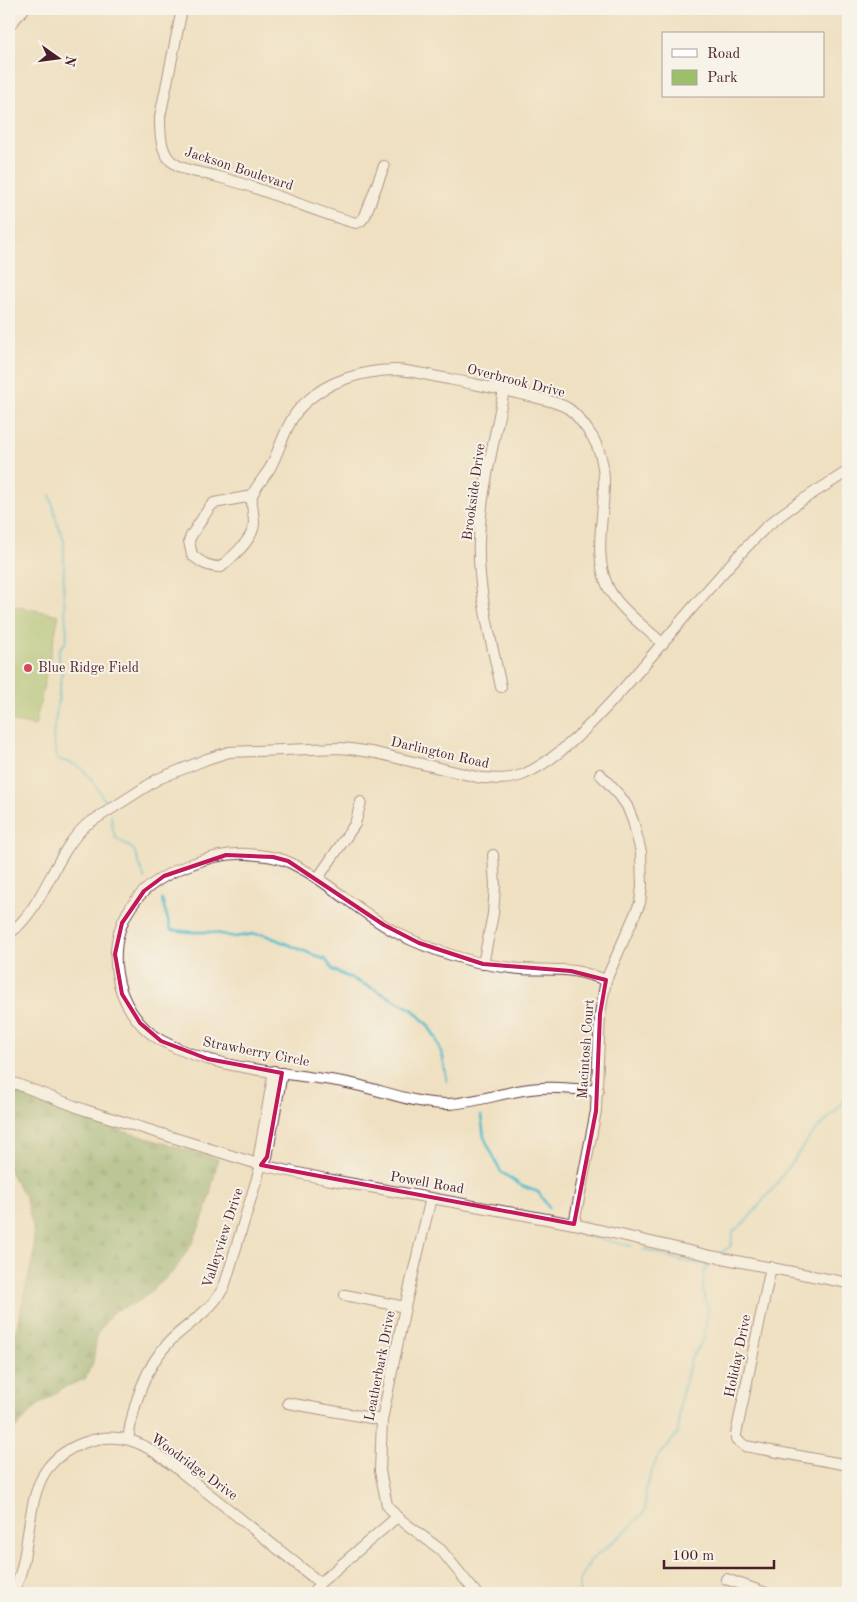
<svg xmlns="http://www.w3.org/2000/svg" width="857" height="1602" viewBox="0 0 857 1602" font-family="'Old Standard TT',serif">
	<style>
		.forest { fill: url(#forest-firs); stroke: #646244 }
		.green { fill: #9cc06a; stroke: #73704a }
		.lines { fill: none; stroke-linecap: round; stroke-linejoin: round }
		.stream { stroke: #4fbbca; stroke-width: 2.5 }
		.minor-casing { stroke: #633c42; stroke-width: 12 }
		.minor { stroke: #fff; stroke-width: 10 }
		.marked { fill: none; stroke: #c2185b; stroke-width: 4; stroke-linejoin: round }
		.poi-dot { fill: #d1495b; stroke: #f7f3e8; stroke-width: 2 }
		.labels { text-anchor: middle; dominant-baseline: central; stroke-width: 4; stroke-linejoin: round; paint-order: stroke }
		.street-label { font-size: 14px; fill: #4a1f2b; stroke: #f7f3e8 }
		.poi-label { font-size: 14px; fill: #4a1f2b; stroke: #f7f3e8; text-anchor: start }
	</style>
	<defs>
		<pattern id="forest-firs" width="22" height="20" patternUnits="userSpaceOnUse" patternTransform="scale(1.25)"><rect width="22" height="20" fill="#7da65e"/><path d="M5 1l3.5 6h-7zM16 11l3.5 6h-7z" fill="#68874e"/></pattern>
	</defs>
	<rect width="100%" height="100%" fill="#f7f3e8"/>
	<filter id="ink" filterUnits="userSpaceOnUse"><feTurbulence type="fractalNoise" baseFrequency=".02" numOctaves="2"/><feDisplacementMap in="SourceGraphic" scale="10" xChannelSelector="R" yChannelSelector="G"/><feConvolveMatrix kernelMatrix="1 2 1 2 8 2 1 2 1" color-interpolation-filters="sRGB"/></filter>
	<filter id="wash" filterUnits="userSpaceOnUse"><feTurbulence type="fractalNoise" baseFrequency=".0096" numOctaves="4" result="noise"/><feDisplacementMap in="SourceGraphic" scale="20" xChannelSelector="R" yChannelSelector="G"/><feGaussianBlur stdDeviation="1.12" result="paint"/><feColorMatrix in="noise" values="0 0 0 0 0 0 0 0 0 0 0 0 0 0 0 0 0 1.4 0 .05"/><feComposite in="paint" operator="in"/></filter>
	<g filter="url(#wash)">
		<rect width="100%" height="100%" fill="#efe0c1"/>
		<path class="forest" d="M9,1089l67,28 142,42 -11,49 -14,34 -19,29 -33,29 -28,12 -16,22 -4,29 -8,16 -22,9 -26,18 -28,29v-74l25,-109 -1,-24 -8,-31 -16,-27z"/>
		<path class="green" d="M9,605l50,10 -24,111 -26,-5z"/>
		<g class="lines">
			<g class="stream">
				<path d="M50,495l8,31 6,14v31l-1,17 4,47 -2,8 -6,6v9l3,14 -9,65 4,21c6,4 13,4 19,7 12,5 24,27 30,38"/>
				<path d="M111,816l2,14 3,8 18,12 11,29"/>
				<path d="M162,900l9,30 20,2h20l24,5 18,-3 12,1 61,25 7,10 39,18 41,22 14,14 9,14 7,19 4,24"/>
				<path d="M481,1116l3,21 17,35 21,14 16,6 11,16"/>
				<path d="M563,1228l23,8 45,10"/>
				<path d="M644,1249l43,13 18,2 1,5"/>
				<path d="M722,1252l9,-6 2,-14 13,-11 29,-35 37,-52 25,-24 11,-16"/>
				<path d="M580,1593l-1,-11 11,-21 37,-31 18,-19 1,-23 10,-28 22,-27 2,-31 11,-43 13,-21 4,-29 -5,-17 1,-20 8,-9"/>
			</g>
		</g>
	</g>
	<g filter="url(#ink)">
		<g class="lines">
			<defs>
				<g id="minor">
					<path d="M182,9l-22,108c0,14 0,34 11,44 12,10 29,11 43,15 49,11 93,34 142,47l5,-2 4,-5 19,-50"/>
					<path d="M9,26l15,-17"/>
					<path d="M252,496l-38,7 -5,5 -18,28 -2,5 3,14c10,8 16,12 29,12 11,-10 33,-28 33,-44 0,-8 -3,-19 -2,-27 2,-7 14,-21 18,-28 12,-22 16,-49 36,-66 22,-21 56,-31 87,-32 18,0 38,6 56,9 28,6 57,11 85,18 12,3 25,5 35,12 10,7 18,20 24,29 27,45 -7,102 15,149 10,21 38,41 55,57"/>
					<path d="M501,687c-10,-48 -24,-98 -22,-147 2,-50 16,-101 25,-150"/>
					<path d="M318,878l37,-54 6,-22"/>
					<path d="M9,934c36,-28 44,-78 77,-109l72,-46 49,-20 22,-7 110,-4 12,1 25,4 105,25c15,1 28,2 41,-3 37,-15 75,-57 101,-86 46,-52 89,-108 138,-157 23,-23 60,-43 87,-61"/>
					<path d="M483,964l10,-50 2,-28 -2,-31"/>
					<path d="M9,1081l76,29 176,55 65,14 248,45 137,32 137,27"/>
					<path d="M598,1091c-23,-2 -45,-5 -68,-2 -27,3 -55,14 -83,15 -35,0 -70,-16 -104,-22 -59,-10 -128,-12 -181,-41 -24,-13 -41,-40 -45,-67 -4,-27 2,-53 19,-74 22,-28 77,-48 111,-46 13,1 27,2 39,7 7,2 13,7 20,10 32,19 60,46 93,63 31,16 78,31 113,34 20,3 41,0 62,3 11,2 21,5 32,9"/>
					<path d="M261,1165l-2,-10 15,-84"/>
					<path d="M431,1198l-26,109 -23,113 -2,51 7,34 10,12 44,33 35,43"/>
					<path d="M574,1224l22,-113 4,-97 6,-34 34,-77 2,-17 -1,-34 -8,-31 -6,-15 -7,-10 -20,-22"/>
					<path d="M771,1267l-35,167v5l9,7 103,19"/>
					<path d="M345,1295l60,12"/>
					<path d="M288,1403l94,17"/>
					<path d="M128,1439c5,-33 17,-73 42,-98 19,-19 44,-31 55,-57l36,-119 6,-8 15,-84"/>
					<path d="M726,1579l40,14"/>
					<path d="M12,1593c20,-32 12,-92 35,-124 17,-23 53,-37 82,-29 25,7 46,28 66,43 43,33 84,67 125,100"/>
					<path d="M313,1593l7,-10 77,-66"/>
				</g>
			</defs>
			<use href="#minor" class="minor-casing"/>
			<use href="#minor" class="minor"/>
		</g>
	</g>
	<path d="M0 0H857V1602H0ZM226,855l47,2 15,4 96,64 35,18 64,21 88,7 35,9 -6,34 -4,97 -22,113 -313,-59 6,-8 15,-84 -74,-14 -47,-18 -21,-18 -18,-29 -7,-40 7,-31 22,-32 20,-15z" fill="#efe0c1" fill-opacity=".55" fill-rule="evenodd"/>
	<path class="marked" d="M226,855l47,2 15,4 96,64 35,18 64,21 88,7 35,9 -6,34 -4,97 -22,113 -313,-59 6,-8 15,-84 -74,-14 -47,-18 -21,-18 -18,-29 -7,-40 7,-31 22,-32 20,-15z"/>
	<circle class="poi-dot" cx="28" cy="668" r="5"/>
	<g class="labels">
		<g class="street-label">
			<text transform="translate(239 169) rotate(18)">Jackson Boulevard</text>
			<text transform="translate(516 381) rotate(14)">Overbrook Drive</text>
			<text transform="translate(474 492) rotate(-82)">Brookside Drive</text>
			<text transform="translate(440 753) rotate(13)">Darlington Road</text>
			<text transform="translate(586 1049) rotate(-86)">Macintosh Court</text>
			<text transform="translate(256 1052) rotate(11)">Strawberry Circle</text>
			<text transform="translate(427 1183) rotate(10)">Powell Road</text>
			<text transform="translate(223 1238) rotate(-72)">Valleyview Drive</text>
			<text transform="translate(738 1356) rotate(-78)">Holiday Drive</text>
			<text transform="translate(380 1366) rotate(-79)">Leatherbark Drive</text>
			<text transform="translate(194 1467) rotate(36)">Woodridge Drive</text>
		</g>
		<g class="poi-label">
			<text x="38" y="668">Blue Ridge Field</text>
		</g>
	</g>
	<rect width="857" height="1602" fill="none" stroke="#f7f3e8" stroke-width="30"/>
	<rect x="662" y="32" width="162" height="65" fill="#f7f3e8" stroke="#b29e9c"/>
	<rect x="672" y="49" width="25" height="8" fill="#ffffff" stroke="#b29e9c"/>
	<text x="707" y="58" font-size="15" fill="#4a1f2b">Road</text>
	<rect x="672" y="70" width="25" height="15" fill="#9cc06a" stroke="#b29e9c"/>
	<text x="707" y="82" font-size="15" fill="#4a1f2b">Park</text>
	<g transform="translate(58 58) rotate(104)" stroke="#f7f3e8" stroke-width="4" paint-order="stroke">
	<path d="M0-4L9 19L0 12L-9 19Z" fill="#4a1f2b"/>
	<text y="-8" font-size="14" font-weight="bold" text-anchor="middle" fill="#4a1f2b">N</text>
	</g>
	<path d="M664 1560v8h110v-8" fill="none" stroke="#4a1f2b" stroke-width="2.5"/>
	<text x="672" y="1560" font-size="15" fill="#4a1f2b" stroke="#f7f3e8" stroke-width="4" paint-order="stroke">100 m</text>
</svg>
